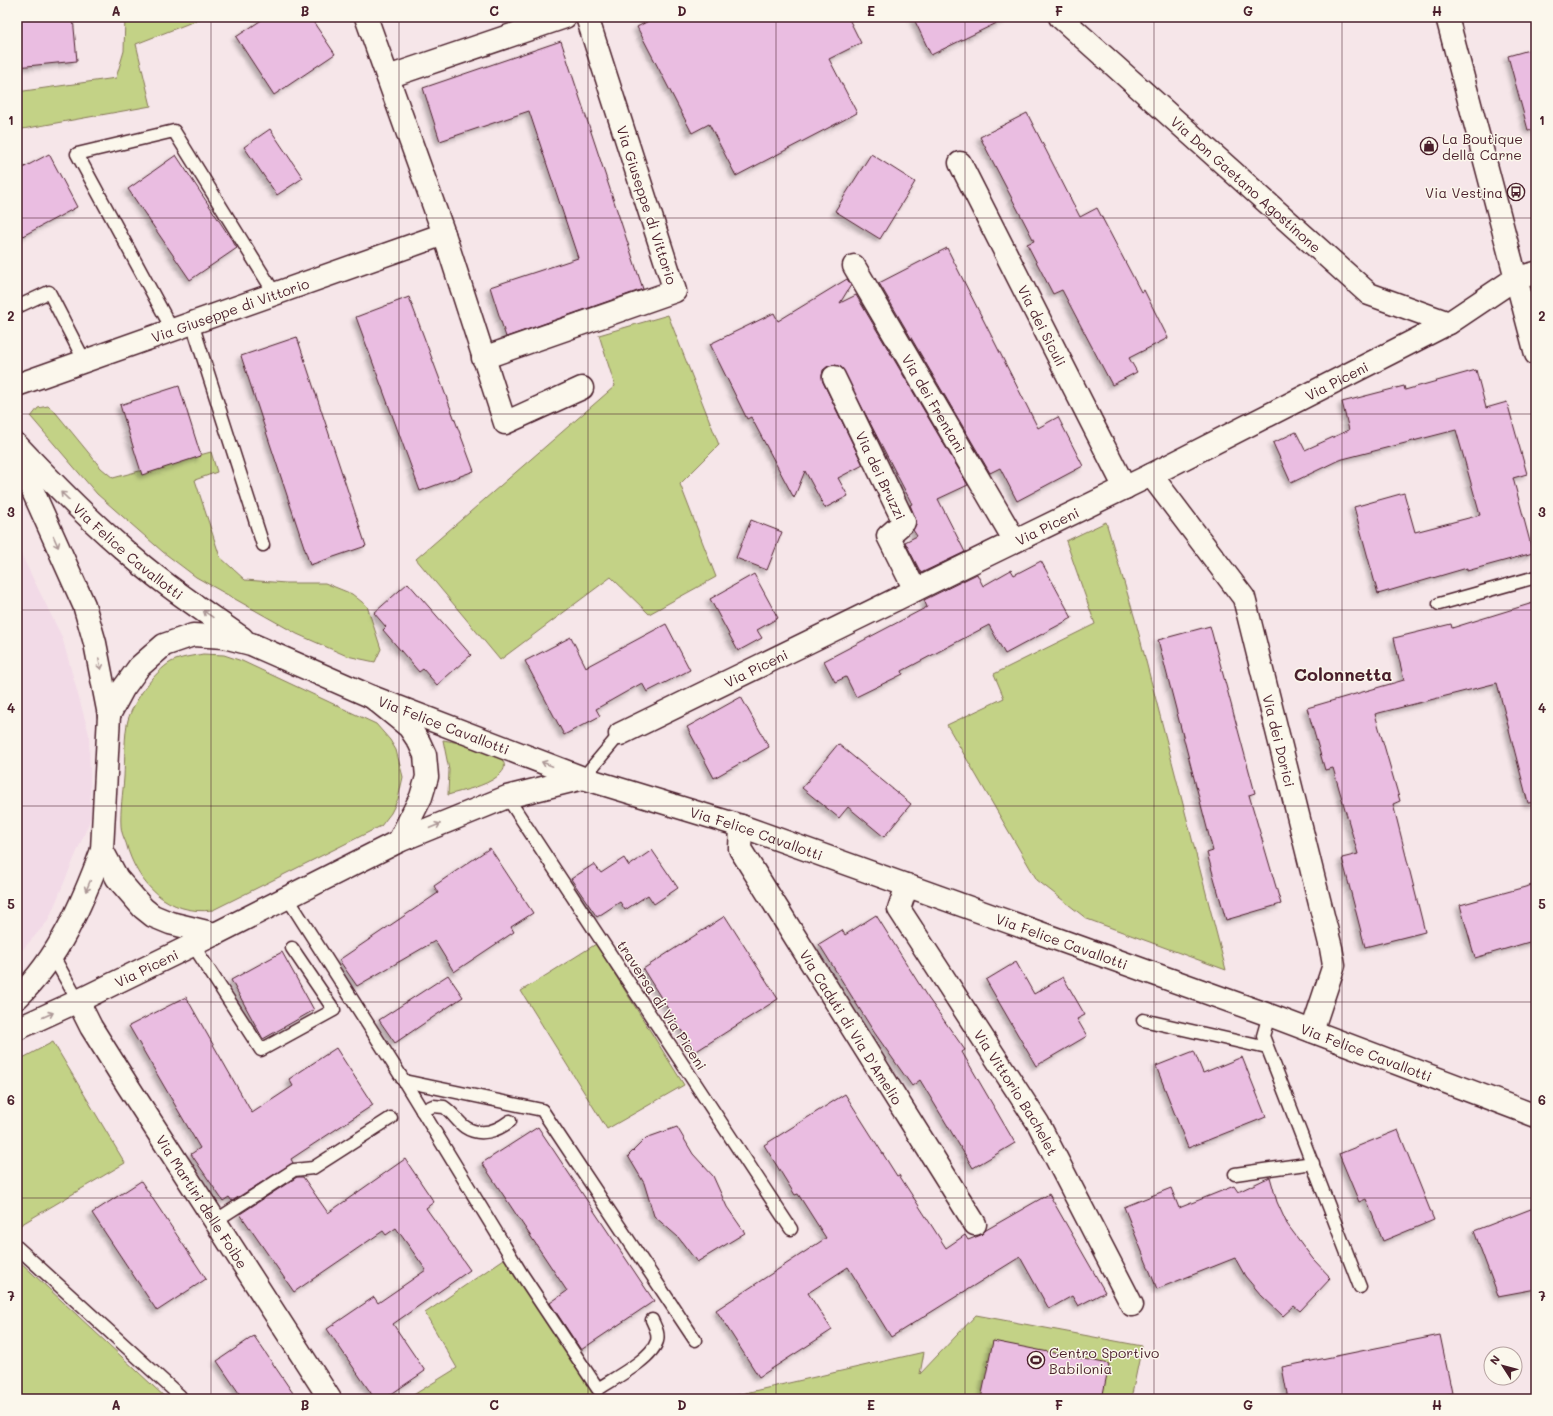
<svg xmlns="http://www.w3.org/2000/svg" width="1553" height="1416" viewBox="0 0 1553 1416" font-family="Mali,sans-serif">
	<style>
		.built { fill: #f2dae7 }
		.green { fill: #c3d286; stroke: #867858 }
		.building { fill: #eabde1; stroke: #4a1f2b; filter: url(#shadow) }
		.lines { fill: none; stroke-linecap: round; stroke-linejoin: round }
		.service-casing { stroke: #4a1f2b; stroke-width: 15 }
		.minor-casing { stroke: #4a1f2b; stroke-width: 25 }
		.secondary-casing { stroke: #4a1f2b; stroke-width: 25 }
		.primary-casing { stroke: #4a1f2b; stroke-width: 25 }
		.service { stroke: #fbf7ec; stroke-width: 12 }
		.minor { stroke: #fbf7ec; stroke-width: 22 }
		.secondary { stroke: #fbf7ec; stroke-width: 22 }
		.primary { stroke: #fbf7ec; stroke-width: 22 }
		.oneway { stroke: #ab9695 }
		.grid { fill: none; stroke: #4a1f2b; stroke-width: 1; stroke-opacity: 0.55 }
		.labels { text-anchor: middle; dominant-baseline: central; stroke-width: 3; stroke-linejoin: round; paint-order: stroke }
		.poi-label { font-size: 14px; fill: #4a1f2b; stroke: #fbf7ec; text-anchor: start }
		.street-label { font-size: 14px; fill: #4a1f2b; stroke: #fbf7ec }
		.district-label { font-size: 18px; font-weight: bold; fill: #4a1f2b; stroke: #fbf7ec }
		.neatline { fill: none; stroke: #4a1f2b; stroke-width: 1.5 }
		.grid-label { font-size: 13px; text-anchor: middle; font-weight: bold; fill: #4a1f2b }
	</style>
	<defs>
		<filter id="shadow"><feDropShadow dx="-3.5" dy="3.5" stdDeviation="2" flood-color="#0004"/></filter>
	</defs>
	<rect width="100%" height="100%" fill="#f6e6e9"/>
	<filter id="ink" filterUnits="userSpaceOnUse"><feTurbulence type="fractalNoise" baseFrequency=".025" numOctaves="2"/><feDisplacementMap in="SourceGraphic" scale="8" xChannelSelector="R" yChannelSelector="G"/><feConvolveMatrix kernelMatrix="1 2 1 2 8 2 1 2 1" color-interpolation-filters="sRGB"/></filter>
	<g filter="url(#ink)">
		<path class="built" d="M17,546l45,91 27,97 2,84 -43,103 -31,35z"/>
		<g class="green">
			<path d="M125,17h75v2l-64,25 15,62 -134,24v-38l99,-14 8,-27z"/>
			<path d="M668,315l51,130 -39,39 36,93 -67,37 -38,-37 -111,83 -84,-101 199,-173 -16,-51z"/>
			<path d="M48,406l8,7 45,55 12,10 98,-26 6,20 -22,8 25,77 25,23 41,3h39l27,11 15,12 14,43 -6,13 -28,-6 -50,-22 -101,-57 -33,-25 -66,-58 -66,-77 7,-9z"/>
			<path d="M1106,522l29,97 91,351 -139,-51 -50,-39 -90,-155 57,-27 -10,-24 101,-50 -29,-83z"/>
			<path d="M203,654l21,1 18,6 134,63 14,16 6,10 7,27 -5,22 -7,14 -10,13 -168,84c-45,6 -76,-26 -87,-67 -2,-5 -5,-11 -5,-17 -1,-16 2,-33 3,-49 1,-16 0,-43 4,-57 5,-18 27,-49 43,-58 10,-5 22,-6 32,-8z"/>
			<path d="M443,740c11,2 83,13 55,36 -14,11 -34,14 -50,19l1,-25z"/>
			<path d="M596,944l88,141 -77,44 -86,-138z"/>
			<path d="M53,1042l72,121 -108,64v-166z"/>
			<path d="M17,1259l150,140h-150z"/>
			<path d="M504,1259l96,140h-193l50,-31 -32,-55z"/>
			<path d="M976,1315l166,31 -11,53h-412l205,-47 -4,22z"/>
		</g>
		<g class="building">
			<path d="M17,17h56l4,44 -60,6z"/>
			<path d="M266,17h44l25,37 -61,41 -38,-58z"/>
			<path d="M656,17h192l13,26 -32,16 28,54 -121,63 -27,-52 -17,9 -55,-106z"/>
			<path d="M913,17h96l-78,38z"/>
			<path d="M561,41l82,248 -137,48 -16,-50 88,-29 -49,-147 -89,30 -17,-53z"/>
			<path d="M1536,48v81l-8,1 -20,-74z"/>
			<path d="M1027,113l53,104 17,-9 44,84 3,-2 24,48 -39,20 8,14 -25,13 -50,-95 -9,4 -26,-50 7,-3 -54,-104z"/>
			<path d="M270,129l33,49 -26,17 -33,-48z"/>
			<path d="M49,154l28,53 -60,32v-68z"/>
			<path d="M871,154l44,28 -35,57 -45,-28z"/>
			<path d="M176,155l61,93 -47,32 -62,-91z"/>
			<path d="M947,248l91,180 20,-11 25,49 -66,35 -17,-33 -10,5 -111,-190z"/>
			<path d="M847,279l4,6 -11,18 16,-8 112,190 -30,14 27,53 -44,21 -16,-31 12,-6 -4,-6 3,-6 -1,-7 -5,-12 2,-1 -71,-137 -6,-2 -7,1 -5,4 -1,6 1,6 40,83 -25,13 10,18 -23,12 -20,-37 -11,27 -43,-81 -4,2 -37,-75 64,-31 4,8z"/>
			<path d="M409,297l65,174 -54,20 -64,-174z"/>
			<path d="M297,337l69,209 -56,19 -69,-209z"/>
			<path d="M1476,370l10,38 21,-6 20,72 -14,4 20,75 -66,18v-3l-89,26 -24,-87 50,-14 11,39 65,-17 -24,-85 -117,30 -48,23 -18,-40 23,-11 9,18 44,-20 -7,-28 62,-16 1,4z"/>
			<path d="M179,386l22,70 -59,19 -22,-70z"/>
			<path d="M751,520l31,12 -15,38 -31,-12z"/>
			<path d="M1041,561l31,57 -67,36 -16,-29 -87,46 1,3 -47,23 -10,-20 -11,5 -11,-21 103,-54 -3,-7 53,-26 6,12 28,-16 3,5z"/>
			<path d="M754,574l24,44 -21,12 5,8 -24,13 -28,-52z"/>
			<path d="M408,583l63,72 -34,30 -14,-16 -4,3 -36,-42 3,-3 -12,-14z"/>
			<path d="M1536,602v200l-8,1 -31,-120 -122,31 25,87 -7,3 32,128 -60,15 -23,-89 16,-4 -25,-86 -8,2 -18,-62 97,-28 -10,-42 57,-14 1,4z"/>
			<path d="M666,624l24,46 -43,22 -5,-9 -46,26 4,7 -36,19 -39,-74 46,-24 15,30z"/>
			<path d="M1210,626l45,167 -6,2 32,109 -55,16 -19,-67 6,-2 -55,-211z"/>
			<path d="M741,697l28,50 -55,31 -27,-51z"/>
			<path d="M838,744l73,60 -27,33 -36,-30 -9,11 -37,-30z"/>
			<path d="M490,848l43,65 -22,14 3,5 -60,40 -19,-31 -78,45 -18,-26 99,-67 -4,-7z"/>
			<path d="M652,850l26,38 -24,16 -6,-9 -23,15 -5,-8 -23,15 -26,-38 23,-15 7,9 23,-15 5,8z"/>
			<path d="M1536,884v56l-61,18 -15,-53z"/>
			<path d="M876,915l50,80 39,55 -3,2 53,91 -42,25 -53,-88 -8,6 -38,-54 -55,-88 23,-14 3,5z"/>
			<path d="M725,916l53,83 -83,53 -52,-83z"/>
			<path d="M282,952l32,58 -51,29 -32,-59z"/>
			<path d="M1016,962l18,32 29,-17 22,38 -8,4 10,17 -51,30 -50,-86z"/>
			<path d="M448,975l15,22 -68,46 -16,-23z"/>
			<path d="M186,997l66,116 41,-27 -4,-7 47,-31 37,57 -82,54 2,4 -61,38 -3,-4 -6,4 -32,-47 9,-6 -71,-122z"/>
			<path d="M1194,1051l9,22 39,-16 24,60 -78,31 -32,-82z"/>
			<path d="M845,1094l52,82 2,-1 47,73 19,-13 3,5 13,-5 5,-5 63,-36 56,98 -27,14 -6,-10 -23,13 -29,-52 -129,80 -43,-70 -40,26 24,37 -73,47 -43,-67 110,-72 -28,-44 -3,1 -31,-50z"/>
			<path d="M538,1127l116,174 -73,49 -31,-47 17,-12 -85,-128z"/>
			<path d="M677,1127l16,27 20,22 14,31 18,26 -48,29 -19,-25 -24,-21 -10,-33 -16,-27 18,-18z"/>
			<path d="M1398,1130l36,90 -51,21 -17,-42 -7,3 -20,-48z"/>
			<path d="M405,1159l29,43 -8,6 44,62 -77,54 32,47 -41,28h-9l-48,-70 47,-32 4,6 48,-33 -30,-42 -10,7 -3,-4 -89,61 -54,-78 57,-37h6l25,36z"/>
			<path d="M1270,1177l7,25 10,22 26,35 18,19 -31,33 -6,-5 -11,10 -22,-21 -16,-19 -10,-18 -78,31 -33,-82 47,-19 8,20 55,-22 4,6z"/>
			<path d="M141,1181l65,98 -49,32 -65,-98z"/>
			<path d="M1536,1207v82l-38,7 -24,-65z"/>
			<path d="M1440,1335l12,58 -28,6h-136l-6,-32z"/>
			<path d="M254,1336l43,63h-54l-26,-38z"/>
			<path d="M993,1341l116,23 -7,35h-121z"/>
		</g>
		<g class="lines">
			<defs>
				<g id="service">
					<path d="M17,307l32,-15 36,70"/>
					<path d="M192,323l71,222"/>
					<path d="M173,331l-96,-177 97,-23 101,163"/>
					<path d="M1439,604l97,-27"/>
					<path d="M583,778l37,-44"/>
					<path d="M507,797l284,432"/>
					<path d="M287,897l117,184 117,192 77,116c15,-10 54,-30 59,-48 2,-8 -2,-14 -5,-21"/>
					<path d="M193,945l68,105 73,-40 -42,-62"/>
					<path d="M53,956l25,45"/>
					<path d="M1269,1015l-6,21 97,251"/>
					<path d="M1143,1020l124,28"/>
					<path d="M404,1081l138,29 153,230"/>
					<path d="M422,1111l11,-5 11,1c8,5 13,14 21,20 15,10 32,4 45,-6"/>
					<path d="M1235,1174l78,-11"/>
					<path d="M215,1221l79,-51 19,-2 78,-50"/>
					<path d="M17,1247l163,149"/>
				</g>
				<g id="minor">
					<path d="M366,17l78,217 61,189 77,-35"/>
					<path id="s1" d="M1060,17l309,277 80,29"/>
					<path d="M388,77l177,-60"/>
					<path id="s2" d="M960,163l165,325"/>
					<path id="s3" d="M854,266l161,275"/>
					<path d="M483,358l192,-67 -88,-274"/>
					<path id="s4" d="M834,377l70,145 -16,14 27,54"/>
					<path id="s5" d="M17,385l427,-151"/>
					<path id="s6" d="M1151,475l93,123 87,350 3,17 -22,66"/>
					<path id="s7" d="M620,734l531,-259 298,-152 67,-45 20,-5"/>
					<path id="s8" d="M741,826l-1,23 235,375"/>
					<path id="s9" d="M907,885l-8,24 139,214 94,182"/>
					<path id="s10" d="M78,1001l13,26 37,59 202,313"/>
				</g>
				<g id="secondary">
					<path id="s11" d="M17,445c33,35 67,70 104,102 37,34 80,62 121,91"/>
					<path d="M17,456l67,149 11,38 14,72"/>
					<path d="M193,635l31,2 27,7 121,53 37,30 10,15 6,13 2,22 -6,20 -22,44 -184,93 -45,-11 -17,-7 -10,-8 -26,-30 -15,-28 7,-135 14,-26 16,-22 25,-22z"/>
					<path id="s12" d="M372,697l211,81 158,48 528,189 267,101"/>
					<path d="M399,841l108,-44 76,-19"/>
					<path d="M17,998c42,-40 65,-94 85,-148"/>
					<path id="s13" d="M17,1029l61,-28 137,-67"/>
				</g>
				<path id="primary" d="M1447,17l89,337"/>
			</defs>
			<use href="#service" class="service-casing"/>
			<use href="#minor" class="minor-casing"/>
			<use href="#secondary" class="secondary-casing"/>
			<use href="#primary" class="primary-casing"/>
			<use href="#service" class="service"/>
			<use href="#minor" class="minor"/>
			<use href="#secondary" class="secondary"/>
			<use href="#primary" class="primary"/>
		</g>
		<defs><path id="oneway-shaft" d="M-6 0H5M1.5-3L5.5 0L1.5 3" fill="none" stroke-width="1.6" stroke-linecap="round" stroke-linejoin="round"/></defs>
		<g class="oneway">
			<use href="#oneway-shaft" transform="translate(65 496) rotate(-136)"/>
			<use href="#oneway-shaft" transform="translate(56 542) rotate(66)"/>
			<use href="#oneway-shaft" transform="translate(208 614) rotate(-145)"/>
			<use href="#oneway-shaft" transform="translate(100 664) rotate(78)"/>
			<use href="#oneway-shaft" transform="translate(547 764) rotate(-159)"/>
			<use href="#oneway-shaft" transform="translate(435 826) rotate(-23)"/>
			<use href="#oneway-shaft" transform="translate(88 886) rotate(113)"/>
			<use href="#oneway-shaft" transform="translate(48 1015) rotate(-24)"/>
		</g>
	</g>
	<path class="grid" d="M211,17v1382M399,17v1382M588,17v1382M776,17v1382M965,17v1382M1154,17v1382M1342,17v1382M17,218h1519M17,414h1519M17,610h1519M17,806h1519M17,1002h1519M17,1198h1519"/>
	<defs>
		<symbol id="shop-ring" viewBox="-11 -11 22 22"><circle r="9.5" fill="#fbf7ec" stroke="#4a1f2b" stroke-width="1.5"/><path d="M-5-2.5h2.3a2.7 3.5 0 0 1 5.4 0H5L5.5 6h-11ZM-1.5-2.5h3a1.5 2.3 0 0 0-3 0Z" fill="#4a1f2b"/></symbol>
		<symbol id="bus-ring" viewBox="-11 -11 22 22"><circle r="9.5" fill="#fbf7ec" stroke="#4a1f2b" stroke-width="1.5"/><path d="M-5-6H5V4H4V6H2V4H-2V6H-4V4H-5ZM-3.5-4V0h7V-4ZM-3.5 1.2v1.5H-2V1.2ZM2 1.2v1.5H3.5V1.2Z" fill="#4a1f2b"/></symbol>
		<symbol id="stadium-ring" viewBox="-11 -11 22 22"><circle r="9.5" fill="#fbf7ec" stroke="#4a1f2b" stroke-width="1.5"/><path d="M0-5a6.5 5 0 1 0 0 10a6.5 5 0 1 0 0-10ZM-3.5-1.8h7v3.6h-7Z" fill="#4a1f2b"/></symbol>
	</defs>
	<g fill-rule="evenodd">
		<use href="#shop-ring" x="1419" y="136" width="20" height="20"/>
		<use href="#bus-ring" x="1506" y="182" width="20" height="20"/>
		<use href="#stadium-ring" x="1026" y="1350" width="20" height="20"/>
	</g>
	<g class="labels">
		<g class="poi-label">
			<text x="1442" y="138">La Boutique<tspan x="1442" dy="16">della Carne</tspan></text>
			<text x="1503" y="192" text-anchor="end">Via Vestina</text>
			<text x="1049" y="1352">Centro Sportivo<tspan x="1049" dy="16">Babilonia</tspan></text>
		</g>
		<g class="street-label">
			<text stroke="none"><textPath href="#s1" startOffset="250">Via Don Gaetano Agostinone</textPath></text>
			<text transform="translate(647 205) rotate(72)">Via Giuseppe di Vittorio</text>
			<text stroke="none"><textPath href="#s5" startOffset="226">Via Giuseppe di Vittorio</textPath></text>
			<text stroke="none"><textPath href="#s2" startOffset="182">Via dei Siculi</textPath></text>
			<text stroke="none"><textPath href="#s7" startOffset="799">Via Piceni</textPath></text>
			<text stroke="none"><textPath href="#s3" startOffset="159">Via dei Frentani</textPath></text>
			<text stroke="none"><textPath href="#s4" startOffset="109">Via dei Bruzzi</textPath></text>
			<text stroke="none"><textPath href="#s7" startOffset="475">Via Piceni</textPath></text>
			<text stroke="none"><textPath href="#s11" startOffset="154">Via Felice Cavallotti</textPath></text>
			<text stroke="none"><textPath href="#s7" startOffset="151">Via Piceni</textPath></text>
			<text stroke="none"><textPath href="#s12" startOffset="77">Via Felice Cavallotti</textPath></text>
			<text stroke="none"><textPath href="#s6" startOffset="301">Via dei Dorici</textPath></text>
			<text stroke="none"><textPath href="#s12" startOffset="408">Via Felice Cavallotti</textPath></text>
			<text stroke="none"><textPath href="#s12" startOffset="732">Via Felice Cavallotti</textPath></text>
			<text stroke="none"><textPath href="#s13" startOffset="143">Via Piceni</textPath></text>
			<text transform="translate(662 1005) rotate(57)">traversa di Via Piceni</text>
			<text stroke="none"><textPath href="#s8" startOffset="233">Via Caduti di Via D'Amelio</textPath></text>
			<text stroke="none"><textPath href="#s12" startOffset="1056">Via Felice Cavallotti</textPath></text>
			<text stroke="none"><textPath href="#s9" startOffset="243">Via Vittorio Bachelet</textPath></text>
			<text stroke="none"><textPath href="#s10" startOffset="236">Via Martiri delle Foibe</textPath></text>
		</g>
		<g class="district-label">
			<text x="1343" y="674">Colonnetta</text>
		</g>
	</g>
	<rect width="1553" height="1416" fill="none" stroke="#fbf7ec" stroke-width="44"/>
	<g transform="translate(1503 1366) rotate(306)"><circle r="19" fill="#fbf7ec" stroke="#b4a19f"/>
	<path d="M0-3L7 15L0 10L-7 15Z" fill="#4a1f2b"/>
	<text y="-6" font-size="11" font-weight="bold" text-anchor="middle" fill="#4a1f2b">N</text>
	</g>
	<rect x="22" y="22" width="1509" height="1372" class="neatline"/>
	<g class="grid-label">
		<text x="116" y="16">A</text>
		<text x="305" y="16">B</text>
		<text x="494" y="16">C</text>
		<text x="682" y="16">D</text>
		<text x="871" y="16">E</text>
		<text x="1059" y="16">F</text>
		<text x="1248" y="16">G</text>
		<text x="1437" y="16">H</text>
		<text x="11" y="125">1</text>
		<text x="1542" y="125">1</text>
		<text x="11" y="321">2</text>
		<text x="1542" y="321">2</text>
		<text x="11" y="517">3</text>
		<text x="1542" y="517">3</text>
		<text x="11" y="713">4</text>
		<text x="1542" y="713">4</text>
		<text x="11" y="909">5</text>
		<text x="1542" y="909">5</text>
		<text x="11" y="1105">6</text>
		<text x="1542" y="1105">6</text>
		<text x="11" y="1301">7</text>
		<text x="1542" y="1301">7</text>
		<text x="116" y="1410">A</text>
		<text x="305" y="1410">B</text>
		<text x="494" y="1410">C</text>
		<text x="682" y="1410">D</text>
		<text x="871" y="1410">E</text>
		<text x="1059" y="1410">F</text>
		<text x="1248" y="1410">G</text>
		<text x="1437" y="1410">H</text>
	</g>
</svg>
